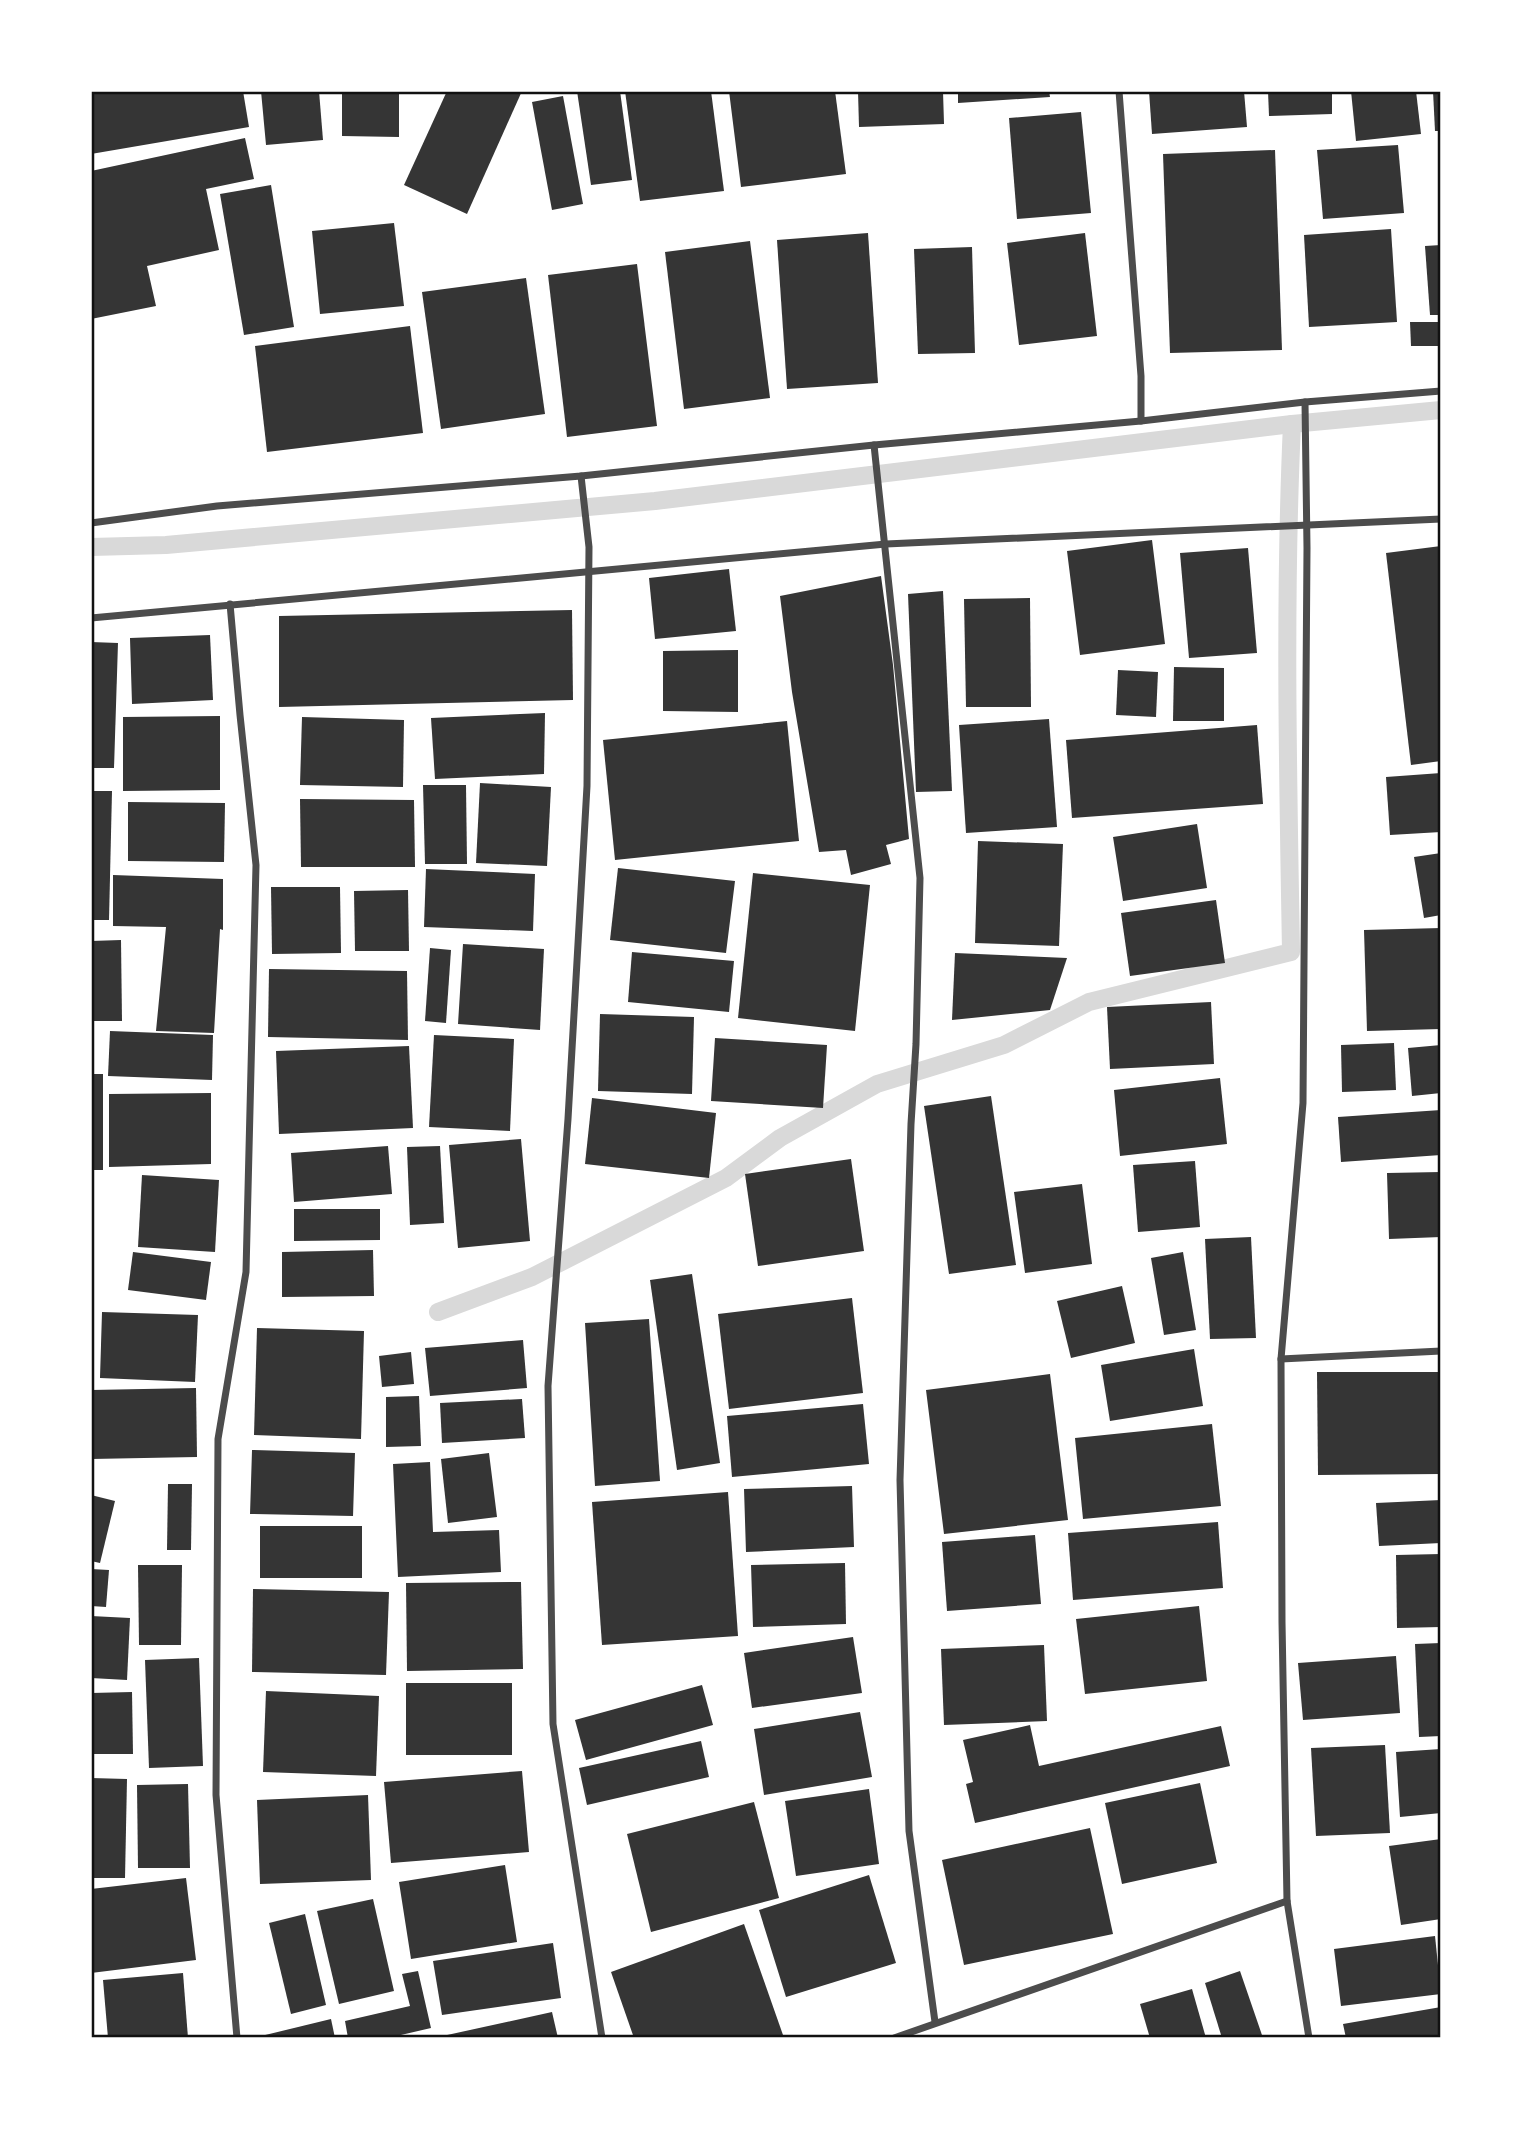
<svg xmlns="http://www.w3.org/2000/svg" width="1532" height="2129" viewBox="0 0 1532 2129" font-family="Literata,serif">
	<style>
		.lines { fill: none; stroke-linecap: round; stroke-linejoin: round }
		.stream { stroke: #d9d9d9; stroke-width: 18 }
		.building { fill: #353535 }
		.minor { stroke: #4c4c4c; stroke-width: 7 }
		.neatline { fill: none; stroke: #111; stroke-width: 2.5 }
	</style>
	<rect width="100%" height="100%" fill="#fff"/>
	<g class="lines">
		<g class="stream">
			<path d="M91,547l75,-2 489,-44 637,-77 149,-14"/>
			<path d="M438,1312l94,-35 194,-99 54,-40 97,-54 127,-39 85,-43 202,-50c-3,-176 -7,-352 1,-528"/>
		</g>
	</g>
	<g class="building">
		<path d="M91,91h152l6,36 -158,27z"/>
		<path d="M261,91h58l4,49 -57,5z"/>
		<path d="M342,91h57v46l-57,-1z"/>
		<path d="M447,91h75l-55,123 -63,-29z"/>
		<path d="M577,91h43l12,89 -41,5z"/>
		<path d="M625,91h86l13,100 -84,10z"/>
		<path d="M729,91h106l11,83 -105,13z"/>
		<path d="M858,91h85l1,33 -85,3z"/>
		<path d="M958,91h91l1,6 -92,6z"/>
		<path d="M1149,91h95l3,36 -95,7z"/>
		<path d="M1268,91h64v23l-63,2z"/>
		<path d="M1351,91h65l5,43 -65,7z"/>
		<path d="M1433,91h8v40h-6z"/>
		<path d="M563,96l20,108 -31,6 -20,-108z"/>
		<path d="M1081,112l10,101 -74,6 -8,-101z"/>
		<path d="M245,138l9,41 -48,10 13,61 -72,16 9,40 -65,13v-148z"/>
		<path d="M1398,145l6,68 -81,6 -6,-69z"/>
		<path d="M1275,150l7,200 -112,3 -7,-199z"/>
		<path d="M271,185l23,142 -50,8 -24,-141z"/>
		<path d="M394,223l10,83 -84,8 -8,-83z"/>
		<path d="M1391,229l6,93 -88,5 -5,-92z"/>
		<path d="M868,233l10,150 -91,6 -10,-149z"/>
		<path d="M1085,233l12,103 -78,9 -12,-102z"/>
		<path d="M750,241l20,157 -86,11 -19,-157z"/>
		<path d="M1441,245v70h-11l-5,-69z"/>
		<path d="M972,247l3,106 -57,1 -4,-105z"/>
		<path d="M637,264l20,162 -90,11 -19,-162z"/>
		<path d="M526,278l19,136 -104,15 -19,-137z"/>
		<path d="M1410,322h31v24h-30z"/>
		<path d="M410,326l13,107 -156,19 -12,-106z"/>
		<path d="M1152,540l13,104 -85,11 -13,-104z"/>
		<path d="M1441,546v215l-30,4 -25,-212z"/>
		<path d="M1248,548l9,105 -68,5 -9,-105z"/>
		<path d="M729,569l7,62 -81,8 -6,-61z"/>
		<path d="M881,576l12,89 16,174 -23,6 5,19 -40,11 -5,-25 -27,2 -27,-160 -12,-96z"/>
		<path d="M943,591l9,200 -36,1 -8,-198z"/>
		<path d="M1030,598l1,109h-65l-2,-108z"/>
		<path d="M572,610l1,90 -294,7v-91z"/>
		<path d="M210,635l3,65 -81,4 -2,-66z"/>
		<path d="M91,642l27,1 -4,125h-23z"/>
		<path d="M738,650v62l-75,-1v-60z"/>
		<path d="M1174,667l50,1v53h-51z"/>
		<path d="M1118,670l40,2 -2,45 -40,-2z"/>
		<path d="M545,713l-1,61 -109,5 -4,-61z"/>
		<path d="M220,716v74l-97,1v-74z"/>
		<path d="M302,717l102,3 -1,67 -103,-2z"/>
		<path d="M1049,719l8,108 -91,6 -7,-108z"/>
		<path d="M787,721l12,120 -184,19 -12,-120z"/>
		<path d="M1257,725l6,79 -191,14 -6,-78z"/>
		<path d="M1441,773v59l-51,3 -4,-58z"/>
		<path d="M480,783l71,4 -4,79 -71,-3z"/>
		<path d="M423,785h43l1,79h-42z"/>
		<path d="M91,791h21l-3,129h-18z"/>
		<path d="M300,799l114,1 1,67h-114z"/>
		<path d="M128,802l97,1 -1,59 -96,-1z"/>
		<path d="M1197,824l10,64 -84,13 -10,-64z"/>
		<path d="M978,841l85,3 -4,102 -84,-3z"/>
		<path d="M1441,853v62l-17,3 -10,-61z"/>
		<path d="M618,868l117,13 -9,72 -116,-13z"/>
		<path d="M426,869l109,5 -2,57 -109,-4z"/>
		<path d="M753,873l117,12 -15,146 -117,-13z"/>
		<path d="M113,875l110,4v51l-3,-1 -6,104 -58,-2 10,-104 -53,-1z"/>
		<path d="M271,887h69l1,66 -69,1z"/>
		<path d="M408,890l1,61h-54l-1,-60z"/>
		<path d="M1216,900l9,63 -95,13 -9,-63z"/>
		<path d="M1441,928v101l-74,2 -3,-101z"/>
		<path d="M121,940l1,81h-31v-80z"/>
		<path d="M463,944l81,5 -4,81 -82,-6z"/>
		<path d="M430,948l21,2 -5,73 -21,-2z"/>
		<path d="M632,952l102,9 -5,51 -101,-10z"/>
		<path d="M955,953l112,5 -17,52 -98,10z"/>
		<path d="M269,969l138,2 1,69 -140,-3z"/>
		<path d="M1211,1002l3,62 -104,5 -3,-62z"/>
		<path d="M600,1014l94,3 -2,77 -94,-3z"/>
		<path d="M110,1031l103,4 -1,45 -104,-4z"/>
		<path d="M434,1035l80,4 -4,92 -81,-4z"/>
		<path d="M715,1038l112,7 -4,63 -112,-7z"/>
		<path d="M1394,1043l2,47 -54,2 -1,-47z"/>
		<path d="M1441,1045v48l-29,3 -4,-48z"/>
		<path d="M409,1046l4,82 -134,6 -3,-83z"/>
		<rect x="91" y="1074" width="12" height="96"/>
		<path d="M1220,1078l7,66 -107,12 -6,-66z"/>
		<path d="M211,1093v71l-102,3v-73z"/>
		<path d="M991,1096l25,169 -67,9 -25,-168z"/>
		<path d="M592,1098l124,15 -7,65 -124,-14z"/>
		<path d="M1441,1110v45l-100,7 -3,-45z"/>
		<path d="M521,1139l9,102 -72,7 -9,-103z"/>
		<path d="M388,1146l4,48 -98,8 -3,-49z"/>
		<path d="M440,1146l4,77 -34,2 -3,-78z"/>
		<path d="M851,1159l13,92 -106,15 -13,-92z"/>
		<path d="M1195,1161l5,66 -62,5 -5,-67z"/>
		<path d="M1441,1172v65l-52,2 -2,-66z"/>
		<path d="M142,1175l77,5 -4,72 -77,-5z"/>
		<path d="M1082,1184l10,80 -67,9 -11,-81z"/>
		<path d="M294,1209h86v31l-86,1z"/>
		<path d="M1251,1237l5,101 -46,1 -5,-100z"/>
		<path d="M373,1250l1,46 -92,1v-45z"/>
		<path d="M133,1252l78,10 -5,38 -78,-10z"/>
		<path d="M1183,1252l13,78 -32,5 -13,-77z"/>
		<path d="M692,1274l28,189 -43,7 -27,-190z"/>
		<path d="M1122,1286l13,57 -64,15 -14,-57z"/>
		<path d="M852,1298l11,95 -134,16 -11,-95z"/>
		<path d="M102,1312l96,3 -3,67 -95,-4z"/>
		<path d="M649,1319l11,162 -65,5 -10,-163z"/>
		<path d="M257,1328l107,3 -3,108 -107,-4z"/>
		<path d="M523,1340l4,48 -97,8 -5,-48z"/>
		<path d="M1194,1349l9,57 -93,15 -9,-56z"/>
		<path d="M411,1352l3,32 -32,3 -3,-31z"/>
		<path d="M1317,1372h124v102l-123,1z"/>
		<path d="M1050,1374l18,146 -124,14 -18,-144z"/>
		<path d="M196,1388l1,69 -106,2v-69z"/>
		<path d="M419,1396l2,50 -35,1v-50z"/>
		<path d="M522,1399l3,39 -83,5 -2,-40z"/>
		<path d="M863,1404l6,60 -137,13 -5,-61z"/>
		<path d="M1212,1424l9,82 -138,13 -8,-81z"/>
		<path d="M252,1450l103,3 -2,63 -103,-2z"/>
		<path d="M489,1453l8,64 -49,6 -7,-64z"/>
		<path d="M430,1462l3,70 66,-2 2,42 -103,5 -5,-113z"/>
		<path d="M168,1484h24l-1,66h-24z"/>
		<path d="M852,1486l2,61 -108,5 -2,-63z"/>
		<path d="M728,1492l10,144 -136,9 -10,-143z"/>
		<path d="M91,1495l24,6 -15,62 -9,-2z"/>
		<path d="M1441,1500v43l-62,3 -3,-43z"/>
		<path d="M1218,1522l5,66 -150,12 -5,-67z"/>
		<rect x="260" y="1526" width="102" height="52"/>
		<path d="M1035,1535l6,69 -94,7 -5,-69z"/>
		<path d="M1441,1554v73l-44,1 -1,-73z"/>
		<path d="M845,1563l1,61 -93,3 -2,-62z"/>
		<path d="M138,1565h44l-1,80h-42z"/>
		<path d="M91,1569l18,1 -3,37 -15,-1z"/>
		<path d="M521,1582l2,87 -116,2 -1,-88z"/>
		<path d="M253,1589l136,3 -3,83 -134,-3z"/>
		<path d="M1199,1606l8,75 -122,13 -9,-75z"/>
		<path d="M91,1616l39,2 -3,62 -36,-2z"/>
		<path d="M853,1637l9,56 -110,15 -8,-55z"/>
		<path d="M1441,1643v93l-22,1 -4,-93z"/>
		<path d="M1044,1645l3,76 -103,4 -3,-76z"/>
		<path d="M1396,1656l4,57 -97,7 -5,-57z"/>
		<path d="M199,1658l4,108 -54,2 -4,-108z"/>
		<rect x="406" y="1683" width="106" height="72"/>
		<path d="M702,1685l11,40 -127,35 -11,-40z"/>
		<path d="M266,1691l113,5 -3,80 -113,-4z"/>
		<path d="M132,1692l1,62h-42v-61z"/>
		<path d="M860,1712l12,65 -108,18 -10,-66z"/>
		<path d="M1030,1725l9,41 182,-40 9,40 -255,57 -9,-39 7,-2 -10,-42z"/>
		<path d="M701,1741l8,36 -122,28 -8,-37z"/>
		<path d="M1385,1745l5,88 -74,3 -5,-88z"/>
		<path d="M1441,1749v64l-41,4 -4,-65z"/>
		<path d="M522,1771l7,81 -138,11 -7,-81z"/>
		<path d="M91,1778l36,1 -2,99h-34z"/>
		<path d="M1200,1783l17,80 -95,21 -17,-81z"/>
		<path d="M188,1784l2,84h-52l-1,-83z"/>
		<path d="M869,1789l10,75 -83,12 -11,-75z"/>
		<path d="M368,1795l3,85 -111,4 -3,-84z"/>
		<path d="M754,1802l25,96 -128,34 -24,-98z"/>
		<path d="M1090,1828l23,106 -149,31 -22,-105z"/>
		<path d="M1441,1839v80l-40,6 -12,-79z"/>
		<path d="M505,1865l12,77 -106,17 -12,-77z"/>
		<path d="M869,1875l27,88 -110,34 -27,-87z"/>
		<path d="M186,1878l10,82 -105,13v-84z"/>
		<path d="M373,1899l21,92 -55,13 -22,-93z"/>
		<path d="M305,1914l21,91 -35,9 -22,-91z"/>
		<path d="M744,1924l39,111 -8,3h-141l-23,-66z"/>
		<path d="M1435,1936l6,58 -100,12 -7,-57z"/>
		<path d="M553,1943l8,55 -119,17 -9,-54z"/>
		<path d="M418,1971l13,57 -43,10h-40l-3,-17 65,-15 -8,-32z"/>
		<path d="M1240,1971l23,67h-41l-17,-55z"/>
		<path d="M183,1973l5,65h-80l-5,-58z"/>
		<path d="M1192,1989l14,49h-56l-10,-34z"/>
		<path d="M1441,2007v31h-95l-3,-14z"/>
		<path d="M552,2012l6,26h-120v-1z"/>
		<path d="M331,2019l4,19h-78v-1z"/>
	</g>
	<g class="lines">
		<g class="minor">
			<path d="M1119,91l22,285v45"/>
			<path d="M1305,402l2,146 -4,555 -22,256 1,263 5,279 22,137"/>
			<path d="M874,445l46,433 -4,166 -5,80 -11,356 9,351 26,191"/>
			<path d="M581,476l8,71 -2,239 -19,333 -20,267 5,338 49,314"/>
			<path d="M91,523l126,-17 364,-30 293,-31 267,-24 164,-19 136,-11"/>
			<path d="M230,604l10,111 16,150 -10,407 -28,167 -2,356 21,243"/>
			<path d="M91,618l795,-74 555,-25"/>
			<path d="M1281,1359l160,-8"/>
			<path d="M894,2038l393,-137"/>
		</g>
	</g>
	<rect width="1532" height="2129" fill="none" stroke="#ffffff" stroke-width="186"/>
	<rect x="93" y="93" width="1346" height="1943" class="neatline"/>
</svg>
